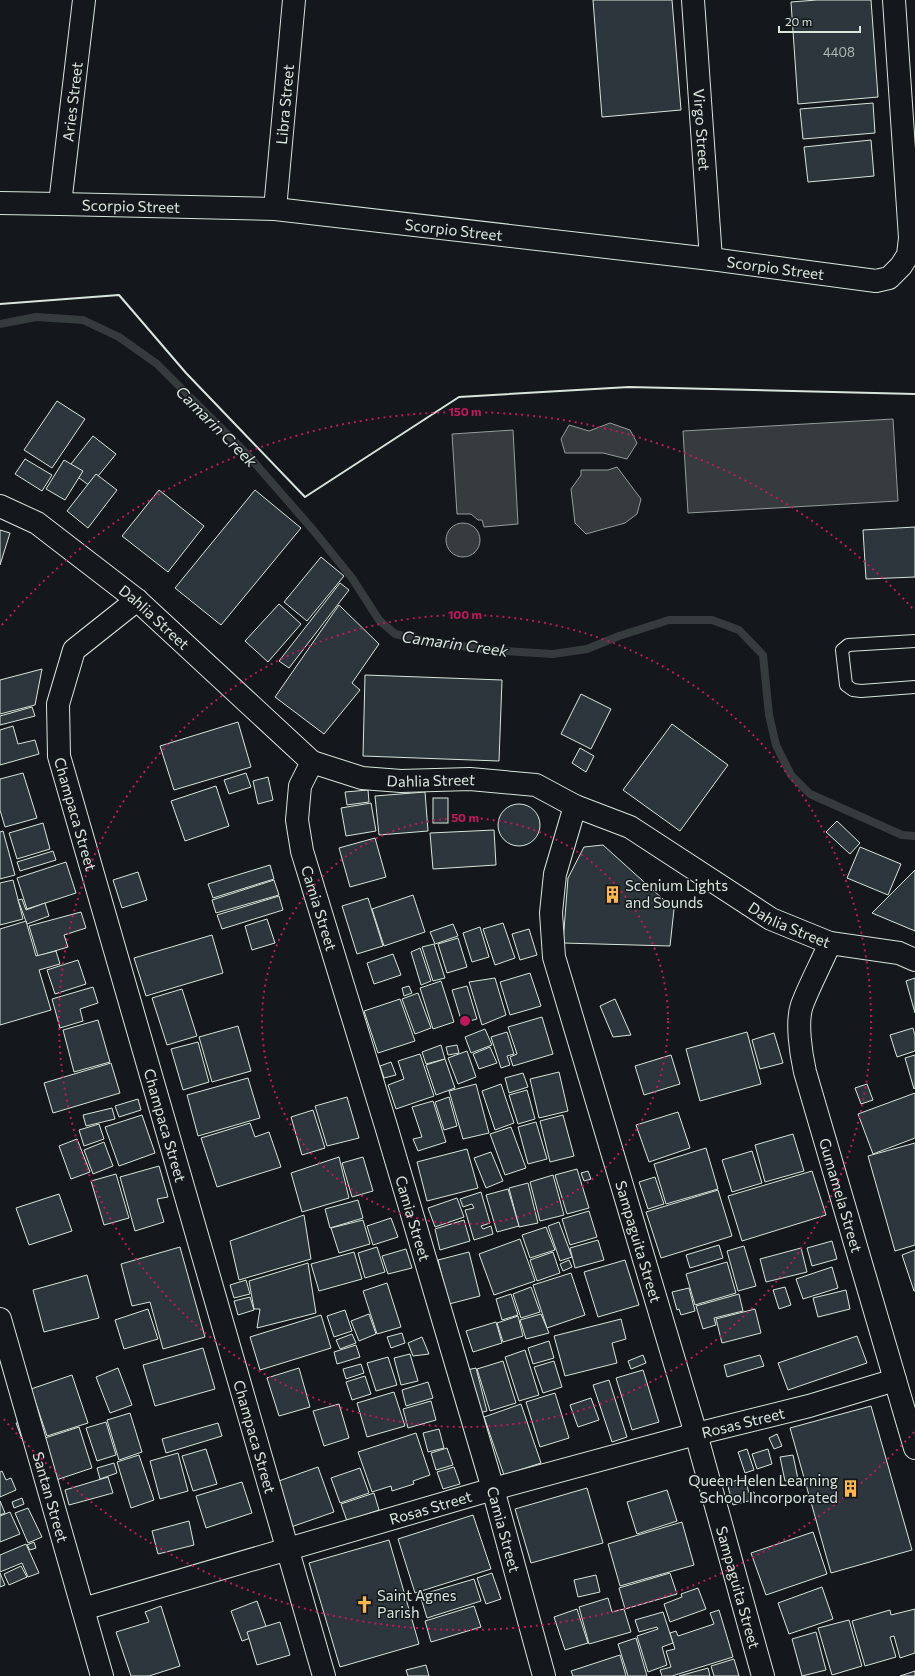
<svg xmlns="http://www.w3.org/2000/svg" width="915" height="1676" viewBox="0 0 915 1676" font-family="Commissioner,sans-serif">
	<style>
		.water { fill: #363b3e; stroke: #939e99 }
		.lines { fill: none; stroke-linecap: round; stroke-linejoin: round }
		.stream { stroke: #363b3e; stroke-width: 8 }
		.building { fill: #2c363c; stroke: #d8e6dc }
		.lane-casing { stroke: #d8e6dc; stroke-width: 14 }
		.street-casing { stroke: #d8e6dc; stroke-width: 24 }
		.lane { stroke: #14181c; stroke-width: 12 }
		.street { stroke: #14181c; stroke-width: 22 }
		.wall { stroke: #d8e6dc; stroke-width: 2 }
		.ring { fill: none; stroke: #c2185b; stroke-width: 2; stroke-dasharray: 2 4 }
		.labels { text-anchor: middle; dominant-baseline: central; stroke-width: 3; stroke-linejoin: round; paint-order: stroke }
		.number-label { font-size: 13px; fill: #adbab4 }
		.street-label { font-size: 15px; fill: #d8e6dc; stroke: #14181c }
		.poi-label { font-size: 15px; fill: #d8e6dc; stroke: #14181c; text-anchor: start }
		.water-label { font-size: 16px; font-style: italic; fill: #d8e6dc; stroke: #14181c }
		.centre { fill: #c2185b; stroke: #14181c; stroke-width: 2 }
		.ring-label { font-size: 12px; text-anchor: middle; font-weight: bold; fill: #c2185b; stroke: #14181c; stroke-width: 3; stroke-linejoin: round; paint-order: stroke }
	</style>
	<rect width="100%" height="100%" fill="#14181c"/>
	<g class="water">
		<path d="M893,419l5,82 -210,12 -5,-82z"/>
		<path d="M610,423l20,7 7,13 -10,16 -24,-6h-38l-4,-14 8,-14 20,6z"/>
		<path d="M513,430l5,94 -34,3 -2,-7h-4l-7,-6h-14l-5,-80z"/>
		<path d="M617,467l24,32 -4,15 -12,9 -39,11 -11,-11 -4,-34 10,-14v-5h27z"/>
		<circle cx="463" cy="540" r="17"/>
	</g>
	<g class="lines">
		<path class="stream" d="M0,324l36,-7 47,3 36,17 38,27 89,89 68,78 38,47 27,42 16,14 27,6 66,10 65,4 34,-5 32,-13 50,-16h43l27,10 24,25 6,60 7,30 15,30 19,19 92,41 13,1"/>
	</g>
	<g class="building">
		<path d="M593,0h79l9,110 -79,7z"/>
		<path d="M817,0h54l7,97 -80,7 -7,-102z"/>
		<path d="M873,103l2,30 -72,6 -3,-30z"/>
		<path d="M871,140l3,36 -66,6 -4,-35z"/>
		<path d="M57,401l28,18 -33,49 -28,-18z"/>
		<path d="M93,436l23,18 -26,32 -23,-17z"/>
		<path d="M25,459l27,16 -10,16 -27,-17z"/>
		<path d="M64,460l19,11 -18,29 -19,-11z"/>
		<path d="M96,474l21,16 -29,38 -21,-17z"/>
		<path d="M159,490l45,36 -36,46 -46,-36z"/>
		<path d="M255,490l46,38 -80,97 -46,-37z"/>
		<path d="M915,527v50l-49,2 -3,-49z"/>
		<path d="M0,530l10,3 -10,32z"/>
		<path d="M321,557l23,19 -37,45 -23,-19z"/>
		<path d="M340,583l9,7 -60,78 -10,-7z"/>
		<path d="M279,604l22,20 -33,38 -23,-21z"/>
		<path d="M339,605l40,39 -27,39 8,7 -36,44 -49,-37z"/>
		<path d="M42,669l-7,36 -35,9v-34z"/>
		<path d="M365,675l137,5 -3,81 -136,-5z"/>
		<path d="M581,694l30,15 -20,40 -30,-15z"/>
		<path d="M32,707l3,9 -35,9v-9z"/>
		<path d="M238,722l13,45 -77,23 -14,-44z"/>
		<path d="M672,724l56,41 -48,66 -57,-41z"/>
		<path d="M13,726l5,18 17,-4 4,14 -39,11v-35z"/>
		<path d="M580,748l14,8 -8,16 -14,-9z"/>
		<path d="M23,773l14,45 -32,9 -5,-17v-31z"/>
		<path d="M246,773l5,14 -22,7 -5,-14z"/>
		<path d="M268,777l5,23 -15,4 -5,-23z"/>
		<path d="M216,786l13,40 -44,15 -14,-40z"/>
		<path d="M368,790l1,12 -22,3 -2,-13z"/>
		<path d="M425,792l3,39 -49,4 -4,-39z"/>
		<rect x="433" y="798" width="15" height="25"/>
		<path d="M371,803l5,28 -30,5 -5,-28z"/>
		<circle cx="519" cy="825" r="21"/>
		<path d="M837,821l23,22 -10,11 -24,-22z"/>
		<path d="M43,823l7,26 -33,10 -8,-26z"/>
		<path d="M494,830l2,35 -63,4 -3,-36z"/>
		<path d="M3,831l12,44 -15,4v-47z"/>
		<path d="M375,838l11,39 -36,10 -11,-39z"/>
		<path d="M603,845l71,64 -4,37 -107,-3 5,-65 16,-31z"/>
		<path d="M860,847l41,17 -13,31 -41,-17z"/>
		<path d="M53,851l3,9 -36,11 -3,-9z"/>
		<path d="M66,862l10,31 -49,16 -10,-31z"/>
		<path d="M270,865l4,14 -61,19 -5,-14z"/>
		<path d="M915,870v61l-43,-18z"/>
		<path d="M138,872l9,28 -25,8 -9,-28z"/>
		<path d="M13,880l10,39 -23,6v-42z"/>
		<path d="M274,880l5,15 -63,18 -4,-13z"/>
		<path d="M413,895l12,37 -41,14 -12,-37z"/>
		<path d="M279,896l4,14 -61,19 -5,-14z"/>
		<path d="M368,898l15,48 -26,8 -15,-48z"/>
		<path d="M22,899l4,11 19,-7 4,13 -22,8 -9,-24z"/>
		<path d="M81,912l5,16 -22,7 4,12 -30,9 -9,-30z"/>
		<path d="M267,919l8,24 -23,7 -7,-24z"/>
		<path d="M26,921l10,35 20,-5 4,13 -21,6 12,40 -51,15v-96z"/>
		<path d="M503,923l12,35 -20,7 -12,-36z"/>
		<path d="M453,924l5,12 -23,8 -5,-12z"/>
		<path d="M480,927l9,30 -17,5 -9,-29z"/>
		<path d="M529,929l8,26 -17,5 -8,-26z"/>
		<path d="M212,935l11,38 -77,23 -12,-38z"/>
		<path d="M458,938l9,29 -20,6 -9,-29z"/>
		<path d="M434,944l11,34 -12,3 -11,-34z"/>
		<path d="M420,948l11,33 -10,4 -10,-33z"/>
		<path d="M393,954l8,21 -27,9 -7,-21z"/>
		<path d="M78,960l8,24 -31,10 -8,-24z"/>
		<path d="M530,973l11,33 -31,9 -10,-33z"/>
		<path d="M495,978l11,37 -24,10 -13,-43z"/>
		<path d="M915,978v35l-9,-32z"/>
		<path d="M441,981l13,41 -21,7 -13,-41z"/>
		<path d="M409,986l3,7 -8,3 -2,-8z"/>
		<path d="M467,986l10,33 -15,4 -10,-33z"/>
		<path d="M93,987l5,16 -18,6 3,12 -23,7 -8,-29z"/>
		<path d="M182,989l15,47 -30,9 -15,-47z"/>
		<path d="M418,993l13,35 -16,6 -13,-35z"/>
		<path d="M400,999l15,42 -37,12 -14,-42z"/>
		<path d="M615,999l16,36 -18,2 -13,-31z"/>
		<path d="M542,1017l11,37 -40,12 -3,-9 7,-3 -9,-27z"/>
		<path d="M98,1020l12,42 -36,10 -11,-42z"/>
		<path d="M238,1026l13,45 -39,11 -13,-45z"/>
		<path d="M913,1028l2,8v15l-18,6 -7,-22z"/>
		<path d="M485,1029l7,16 -21,8 -6,-16z"/>
		<path d="M507,1032l7,22 -7,2 3,9 -9,3 -10,-31z"/>
		<path d="M747,1032l14,52 -61,17 -14,-52z"/>
		<path d="M774,1033l9,30 -23,6 -8,-29z"/>
		<path d="M198,1042l11,40 -26,8 -12,-41z"/>
		<path d="M441,1045l4,14 -19,5 -4,-12z"/>
		<path d="M457,1045l2,8 -11,2 -2,-8z"/>
		<path d="M490,1047l7,16 -18,6 -6,-15z"/>
		<path d="M467,1051l9,26 -18,7 -10,-26z"/>
		<path d="M420,1054l14,42 -38,13 -8,-24 16,-6 -6,-18z"/>
		<path d="M671,1055l9,29 -36,11 -9,-29z"/>
		<path d="M915,1055v33l-1,1 -9,-31z"/>
		<path d="M445,1059l10,29 -19,7 -10,-30z"/>
		<path d="M391,1062l5,13 -12,3 -4,-12z"/>
		<path d="M111,1063l9,30 -67,20 -9,-30z"/>
		<path d="M559,1072l9,39 -29,7 -9,-39z"/>
		<path d="M523,1073l5,14 -19,6 -4,-15z"/>
		<path d="M248,1078l12,40 -62,18 -11,-41z"/>
		<path d="M476,1084l13,49 -26,6 -14,-48z"/>
		<path d="M501,1084l13,39 -19,7 -13,-39z"/>
		<path d="M867,1084l6,16 -12,4 -6,-16z"/>
		<path d="M527,1090l8,29 -17,5 -9,-29z"/>
		<path d="M915,1093v45l-42,16 -15,-40z"/>
		<path d="M347,1097l12,41 -32,8 -12,-40z"/>
		<path d="M449,1097l8,29 -13,4 -9,-28z"/>
		<path d="M138,1099l3,11 -22,7 -4,-11z"/>
		<path d="M433,1101l13,41 -28,9 -5,-12 9,-2 -10,-30z"/>
		<path d="M112,1108l3,11 -29,7 -3,-11z"/>
		<path d="M313,1110l12,38 -23,7 -11,-38z"/>
		<path d="M678,1112l12,36 -41,14 -13,-37z"/>
		<path d="M142,1115l13,38 -36,13 -14,-39z"/>
		<path d="M563,1115l11,41 -24,6 -10,-41z"/>
		<path d="M536,1122l11,37 -19,5 -10,-37z"/>
		<path d="M250,1123l5,14 14,-5 12,35 -64,20 -16,-49z"/>
		<path d="M99,1124l5,15 -20,7 -5,-16z"/>
		<path d="M511,1127l15,41 -21,7 -15,-41z"/>
		<path d="M793,1134l11,37 -39,11 -10,-37z"/>
		<path d="M77,1139l13,33 -19,7 -12,-33z"/>
		<path d="M104,1142l9,24 -20,8 -9,-24z"/>
		<path d="M915,1143v102l-20,6 -27,-95z"/>
		<path d="M706,1148l12,41 -52,15 -12,-40z"/>
		<path d="M467,1149l11,39 -51,13 -10,-39z"/>
		<path d="M752,1151l10,32 -30,9 -10,-32z"/>
		<path d="M491,1152l12,29 -17,7 -12,-30z"/>
		<path d="M339,1157l10,41 -47,14 -11,-39z"/>
		<path d="M363,1157l10,34 -21,6 -10,-34z"/>
		<path d="M159,1166l9,31 -11,2 7,23 -29,9 -15,-54z"/>
		<path d="M577,1169l12,39 -22,6 -12,-39z"/>
		<path d="M588,1171l3,8 -7,2 -3,-8z"/>
		<path d="M812,1171l14,44 -84,26 -14,-45z"/>
		<path d="M116,1174l13,44 -25,7 -13,-44z"/>
		<path d="M553,1175l11,40 -24,6 -10,-39z"/>
		<path d="M655,1177l9,27 -16,5 -9,-27z"/>
		<path d="M528,1183l10,40 -19,4 -10,-39z"/>
		<path d="M508,1189l11,37 -22,6 -11,-37z"/>
		<path d="M718,1190l14,46 -71,22 -15,-46z"/>
		<path d="M481,1192l9,31 -9,3 2,3 8,-3 2,8 -19,6 -9,-30 9,-2 -2,-4 -9,3 -3,-8z"/>
		<path d="M59,1194l13,37 -43,14 -13,-37z"/>
		<path d="M457,1198l7,19 -29,10 -7,-19z"/>
		<path d="M358,1200l5,18 -33,10 -5,-19z"/>
		<path d="M589,1211l8,26 -27,8 -8,-26z"/>
		<path d="M304,1215l7,44 -72,21 -9,-39z"/>
		<path d="M391,1218l7,19 -25,8 -6,-19z"/>
		<path d="M363,1220l7,24 -31,9 -8,-25z"/>
		<path d="M464,1220l6,21 -30,9 -5,-21z"/>
		<path d="M559,1222l13,35 -12,4 -12,-35z"/>
		<path d="M546,1227l9,23 -25,8 -8,-23z"/>
		<path d="M520,1239l15,42 -41,14 -15,-41z"/>
		<path d="M598,1240l6,20 -29,8 -5,-20z"/>
		<path d="M832,1241l5,18 -25,7 -5,-18z"/>
		<path d="M719,1245l4,13 -33,10 -4,-13z"/>
		<path d="M744,1246l12,40 -18,5 -11,-40z"/>
		<path d="M180,1247l25,90 -42,12 -13,-47 -18,4 -11,-42z"/>
		<path d="M377,1247l8,25 -20,6 -7,-25z"/>
		<path d="M801,1248l6,24 -41,10 -6,-23z"/>
		<path d="M406,1249l6,19 -24,6 -6,-18z"/>
		<path d="M915,1250v41h-1l-12,-36z"/>
		<path d="M354,1252l8,27 -43,12 -8,-27z"/>
		<path d="M469,1252l11,44 -31,8 -11,-44z"/>
		<path d="M553,1252l7,21 -23,8 -7,-21z"/>
		<path d="M569,1260l3,7 -9,4 -3,-7z"/>
		<path d="M625,1260l14,45 -41,12 -14,-45z"/>
		<path d="M727,1262l9,31 -41,12 -9,-31z"/>
		<path d="M308,1263l8,50 -59,15 3,-19h-6l-5,-28z"/>
		<path d="M832,1267l6,21 -35,11 -7,-20z"/>
		<path d="M571,1273l14,42 -38,13 -14,-43z"/>
		<path d="M87,1275l12,43 -55,14 -11,-42z"/>
		<path d="M246,1280l4,14 -16,4 -4,-13z"/>
		<path d="M387,1283l14,44 -24,7 -14,-43z"/>
		<path d="M531,1287l9,25 -19,6 -8,-24z"/>
		<path d="M785,1287l6,18 -12,4 -6,-19z"/>
		<path d="M689,1288l6,23 -14,4 -2,-6 -2,1 -5,-18z"/>
		<path d="M846,1290l4,19 -32,8 -5,-19z"/>
		<path d="M511,1294l7,21 -16,5 -6,-21z"/>
		<path d="M739,1294l4,17 -29,7 2,7 -13,4 -7,-23z"/>
		<path d="M250,1297l4,13 -16,5 -4,-14z"/>
		<path d="M148,1309l10,30 -34,10 -9,-29z"/>
		<path d="M755,1309l6,24 -39,10 -6,-24z"/>
		<path d="M345,1310l7,21 -18,6 -7,-21z"/>
		<path d="M369,1314l7,20 -17,7 -8,-20z"/>
		<path d="M541,1314l8,19 -23,6 -6,-19z"/>
		<path d="M321,1315l10,33 -71,22 -10,-33z"/>
		<path d="M518,1316l5,20 -20,6 -6,-19z"/>
		<path d="M621,1319l5,20 -14,4 5,20 -52,13 -11,-40z"/>
		<path d="M496,1322l6,21 -29,9 -7,-21z"/>
		<path d="M402,1333l3,10 -14,5 -4,-11z"/>
		<path d="M352,1334l4,9 -16,6 -4,-9z"/>
		<path d="M857,1336l10,27 -79,27 -10,-27z"/>
		<path d="M422,1337l7,17 -16,2 -5,-13z"/>
		<path d="M549,1341l5,17 -21,6 -5,-16z"/>
		<path d="M356,1345l4,12 -23,7 -3,-12z"/>
		<path d="M203,1348l12,41 -60,17 -12,-41z"/>
		<path d="M525,1350l14,45 -20,6 -14,-44z"/>
		<path d="M410,1354l8,27 -17,4 -7,-27z"/>
		<path d="M643,1355l3,8 -15,6 -3,-8z"/>
		<path d="M760,1355l4,11 -37,11 -3,-12z"/>
		<path d="M388,1357l9,28 -21,6 -9,-28z"/>
		<path d="M503,1361l13,42 -26,8 -13,-42z"/>
		<path d="M554,1361l8,26 -19,6 -9,-26z"/>
		<path d="M361,1364l3,9 -18,6 -3,-10z"/>
		<path d="M118,1368l14,37 -22,8 -14,-36z"/>
		<path d="M299,1368l11,39 -31,9 -12,-38z"/>
		<path d="M476,1368l11,43 -8,2 -12,-43z"/>
		<path d="M643,1370l16,52 -27,8 -16,-52z"/>
		<path d="M72,1375l16,48 -41,13 -16,-47z"/>
		<path d="M365,1376l6,18 -19,6 -6,-18z"/>
		<path d="M609,1380l18,57 -15,5 -19,-57z"/>
		<path d="M428,1382l5,16 -27,8 -4,-16z"/>
		<path d="M394,1392l11,34 -38,11 -10,-34z"/>
		<path d="M555,1393l14,45 -29,9 -14,-45z"/>
		<path d="M591,1398l8,22 -21,7 -8,-22z"/>
		<path d="M431,1401l5,19 -28,8 -5,-19z"/>
		<path d="M339,1404l10,34 -25,8 -11,-35z"/>
		<path d="M521,1404l20,59 -37,12 -20,-58z"/>
		<path d="M871,1406l41,144 -81,23 -41,-145z"/>
		<path d="M130,1413l12,39 -23,8 -12,-40z"/>
		<path d="M22,1422l5,15 -5,2 -6,-16z"/>
		<path d="M106,1422l10,33 -19,6 -11,-33z"/>
		<path d="M218,1423l4,13 -56,17 -4,-14z"/>
		<path d="M79,1427l13,41 -39,13 -14,-41z"/>
		<path d="M439,1429l5,19 -16,4 -5,-19z"/>
		<path d="M416,1433l14,42 -17,6 1,3 -22,7 -1,-5 -19,6 -14,-40z"/>
		<path d="M777,1434l5,12 -8,3 -5,-11z"/>
		<path d="M447,1448l6,17 -17,5 -5,-17z"/>
		<path d="M206,1449l11,35 -24,7 -11,-35z"/>
		<path d="M747,1449l7,21 -9,3 -7,-21z"/>
		<path d="M768,1449l4,15 -15,5 -5,-15z"/>
		<path d="M178,1453l10,38 -28,8 -10,-38z"/>
		<path d="M139,1455l15,45 -23,8 -14,-46z"/>
		<path d="M793,1455l5,24 -13,2 -5,-24z"/>
		<path d="M114,1463l3,10 -17,6 -3,-11z"/>
		<path d="M318,1467l16,45 -43,15 -15,-45z"/>
		<path d="M454,1467l6,17 -17,5 -6,-17z"/>
		<path d="M360,1468l9,25 -29,10 -9,-25z"/>
		<path d="M2,1471l4,9 5,-2 5,12 -16,7v-25z"/>
		<path d="M108,1477l5,16 -44,12 -4,-15z"/>
		<path d="M745,1478l4,15 5,-1 2,7 -23,6 -6,-22z"/>
		<path d="M242,1482l10,31 -46,15 -10,-32z"/>
		<path d="M587,1488l16,55 -72,20 -16,-54z"/>
		<path d="M667,1490l10,31 -40,13 -10,-32z"/>
		<path d="M374,1493l5,17 -32,11 -6,-17z"/>
		<path d="M22,1498l2,6 -10,4 -2,-6z"/>
		<path d="M0,1501l5,12 -5,2z"/>
		<path d="M28,1508l14,29 -14,6 -13,-30z"/>
		<path d="M10,1512l10,22 -20,8v-26z"/>
		<path d="M473,1515l18,54 -76,24 -17,-54z"/>
		<path d="M189,1521l5,24 -36,9 -6,-23z"/>
		<path d="M682,1522l12,43 -74,21 -12,-42z"/>
		<path d="M813,1532l14,42 -61,21 -15,-42z"/>
		<path d="M389,1540l30,104 -79,23 -31,-104z"/>
		<path d="M34,1542l2,6 -6,2 -3,-5z"/>
		<path d="M26,1544l13,29 -11,4 -6,-14 -22,9v-17z"/>
		<path d="M21,1566l6,11 -18,8 -5,-11z"/>
		<path d="M0,1573l5,12 -5,2z"/>
		<path d="M492,1573l9,26 -15,5 -9,-26z"/>
		<path d="M670,1573l7,21 -52,15 -6,-21z"/>
		<path d="M596,1575l4,17 -22,5 -4,-17z"/>
		<path d="M474,1579l7,22 -54,17 -7,-23z"/>
		<path d="M822,1587l11,32 -44,15 -11,-31z"/>
		<path d="M698,1588l8,21 -36,13 -6,-18 18,-7 -1,-3z"/>
		<path d="M608,1598l4,14 12,-3 7,23 -42,12 -10,-37z"/>
		<path d="M257,1601l11,31 -26,9 -11,-30z"/>
		<path d="M161,1606l19,60 -31,10h-18l-15,-44 33,-10 -4,-10z"/>
		<path d="M474,1606l7,21 -50,15 -6,-21z"/>
		<path d="M577,1609l11,34 -23,7 -11,-33z"/>
		<path d="M915,1609v44l-15,5 -6,-22 -4,1 6,20 -31,9 -13,-45 38,-11 1,5z"/>
		<path d="M719,1610l14,47 -61,19h-10l-2,-6 11,-3 -5,-16 9,-2 -5,-16 6,-2 2,5 36,-12 -4,-11z"/>
		<path d="M663,1612l10,31 -11,4 5,18 -19,7 -11,-36 21,-7 -1,-2 -18,5 -4,-12z"/>
		<path d="M849,1620l13,46 -30,9 -14,-47z"/>
		<path d="M280,1622l10,33 -33,10 -10,-33z"/>
		<path d="M816,1632l10,38 -24,6 -10,-37z"/>
		<path d="M636,1638l11,38h-19l-10,-32z"/>
		<path d="M620,1655l6,21h-53l-2,-5z"/>
		<path d="M734,1659l5,17h-25l-3,-10z"/>
		<path d="M426,1665l3,11h-21l-2,-6z"/>
		<path d="M708,1668l2,8h-31z"/>
		<path d="M915,1671v5h-15z"/>
	</g>
	<g class="lines">
		<defs>
			<path id="lane" d="M915,641l-67,4 -6,5 4,35 7,5 8,1 54,-4"/>
			<g id="street">
				<path id="s1" d="M693,0l18,259"/>
				<path id="s2" d="M0,203l60,1 215,5 436,50 165,22 13,-3 12,-12 7,-11 2,-17 -16,-238"/>
				<path id="s3" d="M60,204l24,-204"/>
				<path id="s4" d="M275,209l19,-209"/>
				<path id="s5" d="M0,506l37,17 100,77 175,162 50,16 39,3 69,-2 66,6 39,21 55,21 141,92 59,24 69,10 16,7"/>
				<path id="s6" d="M137,600l-63,50 -16,54 1,52 265,920"/>
				<path id="s7" d="M312,762l-12,24 -3,34 5,31 84,275 107,363 51,187"/>
				<path id="s8" d="M575,806l-20,68 -4,39 3,44 142,477 67,242"/>
				<path id="s9" d="M830,943c-9,21 -20,41 -28,62 -6,17 -1,49 3,67l110,376"/>
				<path id="s10" d="M0,1319l102,357"/>
				<path id="s11" d="M83,1609l410,-120 203,-55 113,-28 86,-26"/>
			</g>
		</defs>
		<use href="#lane" class="lane-casing"/>
		<use href="#street" class="street-casing"/>
		<use href="#lane" class="lane"/>
		<use href="#street" class="street"/>
		<path class="wall" d="M0,304l119,-9 67,78 119,124 154,-100 170,-10 286,7"/>
	</g>
	<g class="ring">
		<circle cx="465" cy="1021" r="203"/>
		<circle cx="465" cy="1021" r="406"/>
		<path d="M914 1432A609 609 0 0 1 2 1417M2 625A609 609 0 0 1 914 610"/>
	</g>
	<defs>
		<symbol id="building-bare" viewBox="-9 -9 18 18"><path d="M-4-6H4V6H1V3H-1V6H-4ZM-2.5-4.3h1.7v1.8h-1.7ZM.8-4.3h1.7v1.8H.8ZM-2.5-1h1.7V.8h-1.7ZM.8-1h1.7V.8H.8Z" fill="#ffb74d" stroke="#14181c" stroke-width="2.5" paint-order="stroke"/></symbol>
		<symbol id="church-bare" viewBox="-9 -9 18 18"><path d="M-1.2-6h2.4v3.5h3.3v2.4h-3.3V6h-2.4V-.1h-3.3v-2.4h3.3Z" fill="#ffb74d" stroke="#14181c" stroke-width="2.5" paint-order="stroke"/></symbol>
	</defs>
	<g fill-rule="evenodd">
		<use href="#building-bare" x="600" y="882" width="25" height="25"/>
		<use href="#building-bare" x="838" y="1476" width="25" height="25"/>
		<use href="#church-bare" x="352" y="1592" width="25" height="25"/>
	</g>
	<g class="labels">
		<g class="number-label">
			<text x="839" y="52">4408</text>
		</g>
		<g class="street-label">
			<text stroke="none"><textPath href="#s3" startOffset="103">Aries Street</textPath></text>
			<text stroke="none"><textPath href="#s4" startOffset="105">Libra Street</textPath></text>
			<text stroke="none"><textPath href="#s1" startOffset="130">Virgo Street</textPath></text>
			<text stroke="none"><textPath href="#s2" startOffset="131">Scorpio Street</textPath></text>
			<text stroke="none"><textPath href="#s2" startOffset="455">Scorpio Street</textPath></text>
			<text stroke="none"><textPath href="#s2" startOffset="779">Scorpio Street</textPath></text>
			<text stroke="none"><textPath href="#s5" startOffset="191">Dahlia Street</textPath></text>
			<text stroke="none"><textPath href="#s5" startOffset="527">Dahlia Street</textPath></text>
			<text stroke="none"><textPath href="#s6" startOffset="249">Champaca Street</textPath></text>
			<text stroke="none"><textPath href="#s7" startOffset="152">Camia Street</textPath></text>
			<text stroke="none"><textPath href="#s5" startOffset="923">Dahlia Street</textPath></text>
			<text stroke="none"><textPath href="#s6" startOffset="573">Champaca Street</textPath></text>
			<text stroke="none"><textPath href="#s9" startOffset="264">Gumamela Street</textPath></text>
			<text stroke="none"><textPath href="#s7" startOffset="476">Camia Street</textPath></text>
			<text stroke="none"><textPath href="#s8" startOffset="451">Sampaguita Street</textPath></text>
			<text stroke="none"><textPath href="#s11" startOffset="686">Rosas Street</textPath></text>
			<text stroke="none"><textPath href="#s6" startOffset="897">Champaca Street</textPath></text>
			<text stroke="none"><textPath href="#s10" startOffset="185">Santan Street</textPath></text>
			<text stroke="none"><textPath href="#s11" startOffset="362">Rosas Street</textPath></text>
			<text stroke="none"><textPath href="#s7" startOffset="800">Camia Street</textPath></text>
			<text stroke="none"><textPath href="#s8" startOffset="811">Sampaguita Street</textPath></text>
		</g>
		<g class="poi-label">
			<text x="625" y="885">Scenium Lights<tspan x="625" dy="17">and Sounds</tspan></text>
			<text x="838" y="1480" text-anchor="end">Queen Helen Learning<tspan x="838" dy="17">School Incorporated</tspan></text>
			<text x="377" y="1595">Saint Agnes<tspan x="377" dy="17">Parish</tspan></text>
		</g>
		<g class="water-label">
			<text transform="translate(217 426) rotate(45)">Camarin Creek</text>
			<text transform="translate(455 643) rotate(8)">Camarin Creek</text>
		</g>
	</g>
	<circle cx="465" cy="1021" r="6" class="centre"/>
	<g class="ring-label">
		<text x="465" y="416">150 m</text>
		<text x="465" y="619">100 m</text>
		<text x="465" y="822">50 m</text>
	</g>
	<path d="M779 26v6h81v-6" fill="none" stroke="#d8e6dc" stroke-width="2"/>
	<text x="785" y="26" font-size="12" fill="#d8e6dc" stroke="#14181c" stroke-width="3" paint-order="stroke">20 m</text>
</svg>
